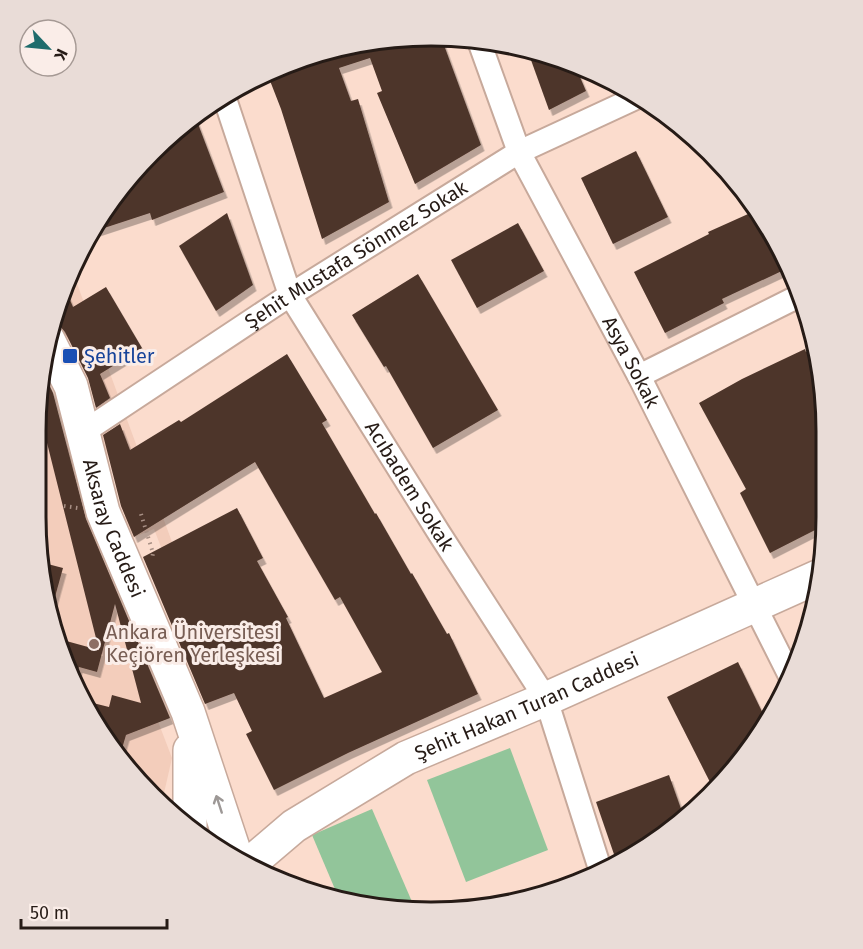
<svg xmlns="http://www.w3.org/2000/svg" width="863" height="949" viewBox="0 0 863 949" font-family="'Fira Sans',sans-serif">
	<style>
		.built { fill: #f3cdbb; fill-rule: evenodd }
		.green { fill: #92c59a }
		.building { fill: #4e362b; filter: url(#shadow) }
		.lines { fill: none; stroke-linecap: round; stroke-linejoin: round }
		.street-casing { stroke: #c7a99b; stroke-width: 26 }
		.secondary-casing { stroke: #c7a99b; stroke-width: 36 }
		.path { stroke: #a89085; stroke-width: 4; stroke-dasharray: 1.5 4.5; stroke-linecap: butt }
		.street { stroke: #fff; stroke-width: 22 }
		.secondary { stroke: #fff; stroke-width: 33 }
		.oneway { stroke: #9d9896 }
		.transit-dot { fill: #1a4fb4; stroke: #faede8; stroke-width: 2 }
		.education-dot { fill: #8d6e63; stroke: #faede8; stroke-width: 2 }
		.labels { text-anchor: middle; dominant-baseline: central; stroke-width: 6; stroke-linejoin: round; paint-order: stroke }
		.street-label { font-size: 20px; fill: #261b16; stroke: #faede8 }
		.transit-label { font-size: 20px; fill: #164399; stroke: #faede8; text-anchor: start }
		.education-label { font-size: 20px; fill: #785e54; stroke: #faede8; text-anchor: start }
		.rim { fill: none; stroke: #261b16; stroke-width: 3 }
	</style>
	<defs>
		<filter id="shadow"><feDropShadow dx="3.5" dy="6" stdDeviation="0" flood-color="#0004"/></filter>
	</defs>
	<rect width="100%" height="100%" fill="#fbdccd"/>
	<path class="built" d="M72,270l107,291 -11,4 -14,-36 -57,23 10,36 65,170 -10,44 -44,-43 -41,-67 -33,-97 -8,-78 5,-113 17,46 58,-22 -34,-93 -37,14 8,-25 22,-9 -11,-29zM124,449l22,59 -58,22 -22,-59z"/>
	<g class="green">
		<path d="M510,748l38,102 -82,32 -39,-102z"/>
		<path d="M372,809l44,102 -76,-10 -28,-66z"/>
	</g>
	<g class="building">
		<path d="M431,36l10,1 40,108 -66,39 -38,-91 5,-2 -12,-33 -31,10 12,33 7,-2 31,103 -67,37 -41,-130 -14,-36 13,-7 74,-22z"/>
		<path d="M527,49l47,14 12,28 -37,19z"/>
		<path d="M195,116l29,76 -72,28 -2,-7 -58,19 11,-21 49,-59z"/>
		<path d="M636,151l32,66 -55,27 -32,-66z"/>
		<path d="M757,210l27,60 -62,29 2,4 -59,30 -31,-61 75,-38 -1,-2z"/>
		<path d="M227,213l26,72 -37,26 -37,-65z"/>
		<path d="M518,223l26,48 -67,37 -26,-48z"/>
		<path d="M418,274l80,136 -65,38 -47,-82 -2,1 -32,-52z"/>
		<path d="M64,286l9,21 33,-20 36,61 -42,26 10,24 -14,10 -8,-30 -23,-46 -6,-7 -6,-2z"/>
		<path d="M817,347l2,7 4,172 -53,27 -30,-60 6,-4 -47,-86 43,-24 63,-30 1,3z"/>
		<path d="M287,354l40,66 -5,3 53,91 1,-1 35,61 1,-1 35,61 2,-1 29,61 -130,59 -74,37 -28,-56 6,-3 -18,-38 -29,11 -62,-147 94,-49 26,50 -6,3 31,56 -2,1 38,80 58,-26 -42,-75 -5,3 -80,-138 -121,75 -13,-31 -18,-71 17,-11 10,26 49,-30 2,2z"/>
		<path d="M43,372l10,21 33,126 84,199 -44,17 -7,24 -38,-59 28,7 3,-12 29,8 -26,-99 -18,68 -18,-5 -5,17 -15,-45 40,11 -58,-231z"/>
		<path d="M40,562l23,6 -13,47 -6,-20z"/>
		<path d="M738,662l30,62 -39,55 -14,13 -48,-95z"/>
		<path d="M669,775l16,45 -13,11 -55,32 -21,-61z"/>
	</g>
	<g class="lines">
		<defs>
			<g id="street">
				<path id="s1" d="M479,41l40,111 120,224 152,302"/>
				<path id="s2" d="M224,96l66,199 149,238 107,166 55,173"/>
				<path d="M639,376l162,-81"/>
				<path id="s3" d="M82,433l208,-138 229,-143 121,-56"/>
			</g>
			<g id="secondary">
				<path id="s4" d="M48,340l23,46 32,126 85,200 49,148"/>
				<path d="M190,750v81"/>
				<path id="s5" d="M247,866l47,-40 112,-68 140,-59 276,-124"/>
			</g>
		</defs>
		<use href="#street" class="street-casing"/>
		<use href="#secondary" class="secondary-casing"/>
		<g class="path">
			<path d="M64,506l14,2"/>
			<path d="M141,514l12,39 -1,6"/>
		</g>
		<use href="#street" class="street"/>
		<use href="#secondary" class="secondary"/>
	</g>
	<defs><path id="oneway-shaft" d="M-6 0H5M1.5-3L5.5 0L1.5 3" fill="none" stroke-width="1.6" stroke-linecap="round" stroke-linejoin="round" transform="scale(1.5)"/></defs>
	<use class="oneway" href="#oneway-shaft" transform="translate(219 804) rotate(-108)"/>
	<rect class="transit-dot" x="62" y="348" width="16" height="16" rx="3"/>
	<circle class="education-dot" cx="94" cy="644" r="6"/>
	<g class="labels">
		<g class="street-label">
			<text stroke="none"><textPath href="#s3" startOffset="327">Şehit Mustafa Sönmez Sokak</textPath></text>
			<text stroke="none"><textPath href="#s1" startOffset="356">Asya Sokak</textPath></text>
			<text stroke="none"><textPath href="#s2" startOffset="435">Acıbadem Sokak</textPath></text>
			<text stroke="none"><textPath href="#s4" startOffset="200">Aksaray Caddesi</textPath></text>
			<text stroke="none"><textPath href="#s5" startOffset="324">Şehit Hakan Turan Caddesi</textPath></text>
		</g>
		<g class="transit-label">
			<text x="84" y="356">Şehitler</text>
		</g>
		<g class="education-label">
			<text x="106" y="632">Ankara Üniversitesi<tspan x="106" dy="23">Keçiören Yerleşkesi</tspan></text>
		</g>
	</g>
	<path d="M0 0H863V949H0ZM431 46H431A385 385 0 0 1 816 431V517A385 385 0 0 1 431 902H431A385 385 0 0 1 46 517V431A385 385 0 0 1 431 46Z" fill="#e9dcd7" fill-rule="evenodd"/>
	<path class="rim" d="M431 46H431A385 385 0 0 1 816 431V517A385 385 0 0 1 431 902H431A385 385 0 0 1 46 517V431A385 385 0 0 1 431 46Z"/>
	<g transform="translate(48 48) rotate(116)"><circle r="28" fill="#faede8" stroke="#a59994" stroke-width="1.5"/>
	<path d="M0-4.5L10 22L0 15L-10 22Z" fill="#1f6c6c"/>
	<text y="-9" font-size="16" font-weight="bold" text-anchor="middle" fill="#261b16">K</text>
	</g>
	<path d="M21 919v9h146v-9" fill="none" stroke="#261b16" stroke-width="3"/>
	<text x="30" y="919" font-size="18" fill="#261b16" stroke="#faede8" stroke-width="4.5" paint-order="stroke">50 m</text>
</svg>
